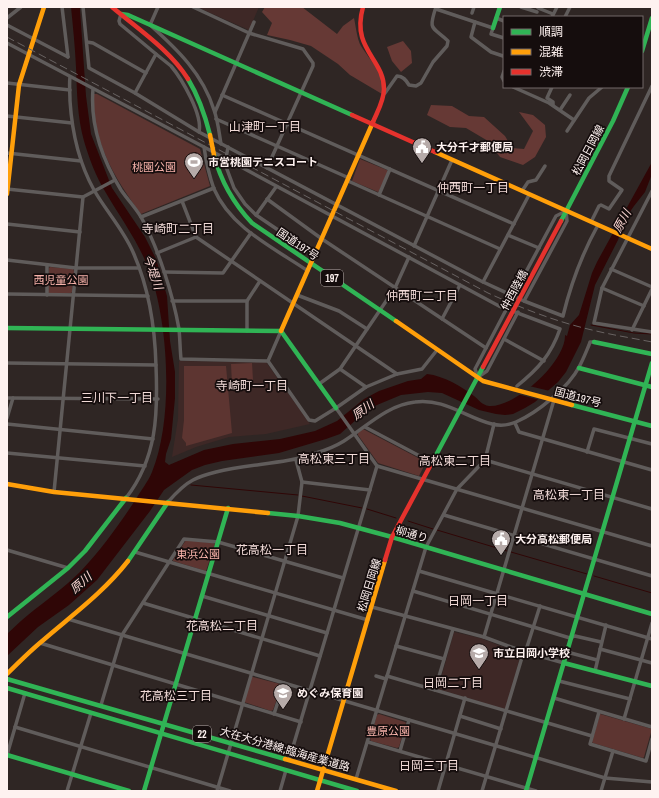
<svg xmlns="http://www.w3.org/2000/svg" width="659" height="798" viewBox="0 0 659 798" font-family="'Archivo Narrow','Noto Sans JP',sans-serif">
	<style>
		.built { fill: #3e2826 }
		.green { fill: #5d3531 }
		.forest { fill: #663935 }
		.water { fill: #2f0606 }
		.pier { fill: #2f2624 }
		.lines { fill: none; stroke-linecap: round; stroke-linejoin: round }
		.stream { stroke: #2f0606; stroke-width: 1 }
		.street { stroke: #605c5b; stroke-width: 3.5 }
		.fast { stroke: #30b455; stroke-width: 4.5 }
		.slow { stroke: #ff9f0a; stroke-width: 4.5 }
		.jam { stroke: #e5322d; stroke-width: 4.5 }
		.rail { stroke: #696362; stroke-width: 1; stroke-dasharray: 8 4; stroke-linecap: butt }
		.slow-bridge { stroke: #ff9f0a; stroke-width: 4.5 }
		.jam-bridge { stroke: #e5322d; stroke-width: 4.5 }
		.labels { text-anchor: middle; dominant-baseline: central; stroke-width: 3.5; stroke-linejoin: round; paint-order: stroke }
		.shield { fill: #150d0d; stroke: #b8adac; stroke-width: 1 }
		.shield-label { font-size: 10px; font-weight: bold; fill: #fef2f0 }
		.poi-label { font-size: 11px; font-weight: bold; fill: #fef2f0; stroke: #150d0d; text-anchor: start }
		.street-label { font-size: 11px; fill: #fef2f0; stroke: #150d0d }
		.park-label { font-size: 11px; fill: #f8b3ab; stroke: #150d0d }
		.neighbourhood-label { font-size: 12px; fill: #f2dbd8; stroke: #150d0d }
		.water-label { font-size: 12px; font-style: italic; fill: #fcd7d3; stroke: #150d0d }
	</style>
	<rect width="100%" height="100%" fill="#2f2624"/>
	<g class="built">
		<path d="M197,7h62l-10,23z"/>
		<path d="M179,361l87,1 44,62 -44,10 -37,3 -33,10 -24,10 6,-38z"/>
		<path d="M454,632l26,6 41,16 -15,54 -2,1 -66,-20z"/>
	</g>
	<g class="green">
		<path d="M94,94h3l103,55 10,37 -69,28c-26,-35 -50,-74 -47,-120z"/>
		<path d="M360,159l27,11 1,2 -9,19 -1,1 -26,-11z"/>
		<path d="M50,267l23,2 1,2 -2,21 -1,1h-22l-1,-1 1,-24z"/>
		<path d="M252,363l1,17 -21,4 -1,-20z"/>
		<path d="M184,366h42l6,67 -46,13v-3l-4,-5 2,-18z"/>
		<path d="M363,429l63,33 -7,14 -41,-13 -20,-28v-2z"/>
		<path d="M186,540l27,3 2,1 -9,27 -33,-10v-1z"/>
		<path d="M251,677h2l27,7 1,3 -8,23 -2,1 -27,-9z"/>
		<path d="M379,714l26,8 1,1 -7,24 -2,1 -26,-7 -1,-2 7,-24z"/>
		<path d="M600,714l52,15 -8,28 -1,1 -50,-15 -1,-1z"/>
	</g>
	<g class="forest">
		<path d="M265,7h37l35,27 6,-8 11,-8c2,9 3,21 7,28 9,15 26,29 21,48l-32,-19 -12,-11 -27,-18 -21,-6 -23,-5 5,-12 -10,-11z"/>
		<path d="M403,41l8,10 1,12 -11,9 -9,-11 -5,-14z"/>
		<path d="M431,105l21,1 17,10 15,1 21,19 7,12 12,1 9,-18 -14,-19 14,3 12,10 1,12 -11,20 -12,8 -23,-8 -12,-16 -22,-13 -16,-1 -23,-12z"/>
	</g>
	<g class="water">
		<path d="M71,7h9v3l6,86 5,38 21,54 33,49 11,22 11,37 3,45 5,31v26l-4,41 -5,15 -1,8 4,3 35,-15 29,-6 47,-5 35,-8 22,-10 27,-22 15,-8 29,-10 13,-2 6,-5c17,2 34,12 47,22 5,4 8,9 15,10 26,2 77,-44 76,-71l2,1 3,-11 9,-10 13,-42 5,-11 55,-100v12l-7,18 -11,14 -7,10 -9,24 -23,45 -14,57 -15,30 -8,10 -23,20 -10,6 -12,6 -8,1 -9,-1 -17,-4 -37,-17 -14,-1 -27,3 -24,10 -12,7 -25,22 -14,5 -47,14 -57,8 -17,4 -13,5 -28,20 -14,21 -53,69 -28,25 -31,22 -31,29v-22c7,-6 13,-13 21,-19 17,-14 36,-27 52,-43 21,-22 39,-47 56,-73 5,-9 12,-17 16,-27 22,-54 17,-151 -4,-205 -11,-27 -28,-50 -42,-74 -10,-16 -17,-35 -22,-52 -7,-25 -7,-49 -8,-74 -1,-20 -3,-40 -5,-60z"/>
		<path d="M196,152l5,13 -8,3 -5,-13z"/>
	</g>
	<path class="pier" d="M529,386l21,5 -10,9 -23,-6z"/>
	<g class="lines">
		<g class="stream">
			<path d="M591,325l43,8 18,1"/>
			<path d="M191,485l107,10"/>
			<path d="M302,496l60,12"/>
			<path d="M367,509l29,9"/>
			<path d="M408,521l25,8"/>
			<path d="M437,530l70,21"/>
			<path d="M511,552l76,22"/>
			<path d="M594,576l58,17"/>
		</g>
		<g class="street">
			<path d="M62,7l6,50"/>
			<path d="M83,7l6,61 46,25 64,39 282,149 43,20 39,15c8,-33 19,-62 35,-91"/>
			<path d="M158,7l-8,18c27,24 53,49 64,85 4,11 5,22 7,34"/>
			<path d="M193,7l56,26 54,16 10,14v3l-46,102"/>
			<path d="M521,7l16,5"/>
			<path d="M538,8l15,6"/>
			<path d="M436,9l57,19 -2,6 13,4"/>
			<path d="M472,13l2,-6"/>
			<path d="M121,14l-2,7 1,3 36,30"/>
			<path d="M552,17l5,-10"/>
			<path d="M565,17l5,-10"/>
			<path d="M7,18l14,-11"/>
			<path d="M496,18l8,3"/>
			<path d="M475,22l-4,15 20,15 12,4"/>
			<path d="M7,25l61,32"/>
			<path d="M87,42l6,1 53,30"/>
			<path d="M7,43l197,104 295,159 61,23c-9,26 -22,40 -43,57"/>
			<path d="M504,71l-2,6 2,4"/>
			<path d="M70,77c-1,8 0,16 0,24 2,31 9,62 24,89 12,21 29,39 39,62 16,36 22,75 23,114 2,48 1,92 -30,132"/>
			<path d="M7,83l63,7"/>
			<path d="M513,87l36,16 25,17"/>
			<path d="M552,87l-5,11 6,4v3"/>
			<path d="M93,89c-3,36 9,70 28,101 6,9 14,17 20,27 17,30 32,78 38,112 1,10 1,20 2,30l87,2"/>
			<path d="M135,93l21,-39c5,4 10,8 15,12 11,13 32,49 28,66"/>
			<path d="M385,93l12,-17c6,0 9,4 12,9l7,1 5,-3 12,-21 14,-16 1,-5c-16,-15 -20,-10 -12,-34"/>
			<path d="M222,95l292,129"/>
			<path d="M560,110l10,-15"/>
			<path d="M215,112l39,-90"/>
			<path d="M7,116l65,7"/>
			<path d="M216,119l133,59"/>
			<path d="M567,131l22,-33 13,-11"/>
			<path d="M204,147c2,14 5,28 10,42 17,39 60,59 94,82"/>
			<path d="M228,147l-3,17 9,24 11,16 11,11 59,40"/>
			<path d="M7,153l74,8"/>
			<path d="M348,181l152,68"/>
			<path d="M7,189l76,8 32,-17"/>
			<path d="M522,191l6,-9 8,-2 9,-14"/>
			<path d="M652,191l-50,97 -8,35 58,9"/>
			<path d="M379,195l11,-26"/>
			<path d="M267,199l55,40 164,109"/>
			<path d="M182,201l14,36 201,137"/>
			<path d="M256,215l20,-28"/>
			<path d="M141,217l73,-29"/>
			<path d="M591,222l8,-16 2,-1 8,4 13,-19 -13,-9v-5l43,-90"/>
			<path d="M7,224l73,8"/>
			<path d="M508,235l31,13"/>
			<path d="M414,246l38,-86"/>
			<path d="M157,253l39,-16"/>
			<path d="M7,260l69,8h63"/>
			<path d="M611,269l41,18"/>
			<path d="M164,272l59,1 28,-40"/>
			<path d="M483,282l46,-87"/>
			<path d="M602,288l42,18"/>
			<path d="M7,294l141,2"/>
			<path d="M47,295v-30"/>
			<path d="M297,295l42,16 28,18"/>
			<path d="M513,296l43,-80 10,-5 1,10 -43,80"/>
			<path d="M172,301h75"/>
			<path d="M507,308l-32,61 3,8 9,-6 31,-59"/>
			<path d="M442,319l18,-34"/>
			<path d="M632,330l20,-41"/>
			<path d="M247,331v-30l13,-20"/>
			<path d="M504,339l40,22"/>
			<path d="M268,361l41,59 6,1 21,-13 30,-21 31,-13 25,-5 15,-19"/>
			<path d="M268,361l13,-30"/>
			<path d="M7,363l149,2"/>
			<path d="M340,369l26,18"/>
			<path d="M319,384l21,-15 55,-81 14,-31"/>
			<path d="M7,398l151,1"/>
			<path d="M336,408l41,58 275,80"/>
			<path d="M7,418l6,-20"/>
			<path d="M515,423l4,9 133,38"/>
			<path d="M7,424l146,15"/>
			<path d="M365,427l68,36"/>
			<path d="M587,452l7,-23 58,15"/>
			<path d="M7,453l138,13"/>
			<path d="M485,460l167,49"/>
			<path d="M302,482l68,8"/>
			<path d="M54,492l29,-295"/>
			<path d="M168,502c7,-8 15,-17 25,-22 7,-4 15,-6 23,-8 33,-9 68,-7 100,-19 10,-3 20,-7 28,-12 22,-14 43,-36 71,-39 29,-4 50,15 77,22 8,2 17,1 24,-2 21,-9 53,-35 63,-55 4,-7 7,-15 10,-22l1,-3h4"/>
			<path d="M444,515l208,61"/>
			<path d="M7,550l61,18"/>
			<path d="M135,552l233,68"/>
			<path d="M419,571l233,68"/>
			<path d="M413,591l157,47 5,-2 26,6"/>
			<path d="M202,596l125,37"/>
			<path d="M143,603l177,53"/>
			<path d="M372,607l112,30 41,15 39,11"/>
			<path d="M68,619l537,159 47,4"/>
			<path d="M484,637l70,-237"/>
			<path d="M40,643l261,79"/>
			<path d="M396,646l48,13"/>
			<path d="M600,649l52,14"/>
			<path d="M567,652l30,8"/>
			<path d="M595,671l11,-46"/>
			<path d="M376,676l10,3"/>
			<path d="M387,676l205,60"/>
			<path d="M559,681l71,18"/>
			<path d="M435,690l18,-61"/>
			<path d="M554,698l98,29"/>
			<path d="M101,705l21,-70 62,-96 34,3 125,36"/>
			<path d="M599,712l-9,32 56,17 6,-22"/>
			<path d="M274,714l10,-31"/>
			<path d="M460,716l41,13"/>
			<path d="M624,719l28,-96"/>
			<path d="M15,727l215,64"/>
			<path d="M368,742l168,49"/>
			<path d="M400,751l9,-31"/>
			<path d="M7,755l18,-62"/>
			<path d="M289,760l88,-294"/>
			<path d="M356,779l70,-232 31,-58 28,-29 9,-36"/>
			<path d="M67,791l24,-78"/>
			<path d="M217,791l81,-275 4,-34 -6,-22"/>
			<path d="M280,791l6,-21"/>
			<path d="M438,791l27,-93"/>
			<path d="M482,791l41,-137 3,-4 14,-44"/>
			<path d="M601,791l12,-40"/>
		</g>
		<g class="fast">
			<path d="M121,14l7,1 224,100"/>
			<path d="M493,28l7,-21"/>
			<path d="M642,51l10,-33"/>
			<path d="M188,79c11,18 17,36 22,56"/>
			<path d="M214,155c7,27 19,48 38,68l144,98"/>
			<path d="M561,221l52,-100 15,-34"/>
			<path d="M7,328l274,3"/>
			<path d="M281,331l55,77"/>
			<path d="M594,342l58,12"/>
			<path d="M579,368l73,19"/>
			<path d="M572,405l80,21"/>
			<path d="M435,457l48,-90"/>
			<path d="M268,513l30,3 42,7 52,14 260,77"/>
			<path d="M128,561l40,-59"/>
			<path d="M7,617l61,-49 17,-17 41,-53"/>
			<path d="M564,663l88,23"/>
			<path d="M7,679l278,80"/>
			<path d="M7,688l350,103"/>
			<path d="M7,755l122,36"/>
			<path d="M144,791l84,-283"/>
			<path d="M526,791l126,-428"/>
		</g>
		<g class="slow">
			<path d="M435,152l217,97"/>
			<path d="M7,194l12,-109 25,-78"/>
			<path d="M396,321l87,60 89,24"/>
			<path d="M281,331l92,-209"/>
			<path d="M7,484l47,8 214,21"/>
			<path d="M7,674c11,-11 22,-22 34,-32 31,-27 61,-48 87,-81"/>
			<path d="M285,759l111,32"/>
			<path d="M317,791l68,-231"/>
		</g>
		<g class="jam">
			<path d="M112,7c26,22 58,43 76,72"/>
			<path d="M363,7c-12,43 21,51 21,82 0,12 -7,23 -11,33"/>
			<path d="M352,115l83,37"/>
			<path d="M385,560l7,-23 43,-80"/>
		</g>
		<path class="rail" d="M7,37l481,256c33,15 69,29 104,37 20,5 40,8 60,12"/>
		<path class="slow-bridge" d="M210,135l4,20"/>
		<path class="jam-bridge" d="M483,367l78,-146"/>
	</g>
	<defs>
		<symbol id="civic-pin" viewBox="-11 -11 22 30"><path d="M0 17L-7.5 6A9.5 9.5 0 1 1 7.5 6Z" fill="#b6aba9" stroke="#150d0d"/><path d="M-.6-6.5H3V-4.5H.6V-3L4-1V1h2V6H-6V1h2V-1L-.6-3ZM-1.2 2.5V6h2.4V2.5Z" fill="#fff"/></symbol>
		<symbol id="stadium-pin" viewBox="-11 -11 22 30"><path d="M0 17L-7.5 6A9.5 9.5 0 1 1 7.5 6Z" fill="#b6aba9" stroke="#150d0d"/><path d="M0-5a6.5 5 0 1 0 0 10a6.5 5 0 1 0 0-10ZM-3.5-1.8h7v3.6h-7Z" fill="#fff"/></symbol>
		<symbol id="school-pin" viewBox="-11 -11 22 30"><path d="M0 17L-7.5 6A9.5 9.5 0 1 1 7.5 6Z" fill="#b6aba9" stroke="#150d0d"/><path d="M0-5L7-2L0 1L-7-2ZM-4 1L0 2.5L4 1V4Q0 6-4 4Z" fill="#fff"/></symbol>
	</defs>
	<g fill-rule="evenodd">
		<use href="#civic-pin" x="411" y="136" width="22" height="30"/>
		<use href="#stadium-pin" x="183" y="151" width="22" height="30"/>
		<use href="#civic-pin" x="490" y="528" width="22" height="30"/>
		<use href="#school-pin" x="468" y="642" width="22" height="30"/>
		<use href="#school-pin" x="272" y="682" width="22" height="30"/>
	</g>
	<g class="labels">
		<g class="shield">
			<rect x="321" y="270" width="22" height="16" rx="3"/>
			<rect x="193" y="726" width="18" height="16" rx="3"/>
		</g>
		<g class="shield-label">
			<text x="332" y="278">197</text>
			<text x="202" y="734">22</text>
		</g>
		<g class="poi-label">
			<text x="436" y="147">大分千才郵便局</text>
			<text x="208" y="162">市営桃園テニスコート</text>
			<text x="515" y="539">大分高松郵便局</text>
			<text x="493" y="653">市立日岡小学校</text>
			<text x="297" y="693">めぐみ保育園</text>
		</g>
		<g class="street-label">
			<text transform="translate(588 150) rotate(-62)">松岡日岡線</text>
			<text transform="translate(298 244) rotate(34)">国道197号</text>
			<text transform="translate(514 290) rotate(-62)">仲西陸橋</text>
			<text transform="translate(578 397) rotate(15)">国道197号</text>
			<text transform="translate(412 534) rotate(16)">柳通り</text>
			<text transform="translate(369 585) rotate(-73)">松岡日岡線</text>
			<text transform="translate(285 749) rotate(16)">大在大分港線;臨海産業道路</text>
		</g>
		<g class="park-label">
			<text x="154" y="167">桃園公園</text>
			<text x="61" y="280">西児童公園</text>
			<text x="198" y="554">東浜公園</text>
			<text x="388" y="731">豊原公園</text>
		</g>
		<g class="neighbourhood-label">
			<text x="265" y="127">山津町一丁目</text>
			<text x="473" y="188">仲西町一丁目</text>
			<text x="178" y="229">寺崎町二丁目</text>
			<text x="422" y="296">仲西町二丁目</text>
			<text x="252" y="386">寺崎町一丁目</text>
			<text x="117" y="398">三川下一丁目</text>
			<text x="334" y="459">高松東三丁目</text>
			<text x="455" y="461">高松東二丁目</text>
			<text x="569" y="495">高松東一丁目</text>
			<text x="272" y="550">花高松一丁目</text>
			<text x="478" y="601">日岡一丁目</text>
			<text x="222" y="626">花高松二丁目</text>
			<text x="453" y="683">日岡二丁目</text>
			<text x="176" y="696">花高松三丁目</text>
			<text x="429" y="766">日岡三丁目</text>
		</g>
		<g class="water-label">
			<text transform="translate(622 221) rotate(-61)">原川</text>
			<text transform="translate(153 272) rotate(71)">今堤川</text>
			<text transform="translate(363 410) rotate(-36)">原川</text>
			<text transform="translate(81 583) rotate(-41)">原川</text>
		</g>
	</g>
	<rect width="659" height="798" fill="none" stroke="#fef2f0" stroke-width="16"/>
	<rect x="503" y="16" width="140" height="72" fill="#150d0d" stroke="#726968"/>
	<rect x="511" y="29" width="20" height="6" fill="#30b455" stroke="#726968"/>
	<text x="539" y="36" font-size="12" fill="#fef2f0">順調</text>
	<rect x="511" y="49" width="20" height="6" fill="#ff9f0a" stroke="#726968"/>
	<text x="539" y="56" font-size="12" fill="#fef2f0">混雑</text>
	<rect x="511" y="69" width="20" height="6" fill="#e5322d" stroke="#726968"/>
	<text x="539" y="76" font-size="12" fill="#fef2f0">渋滞</text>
</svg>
